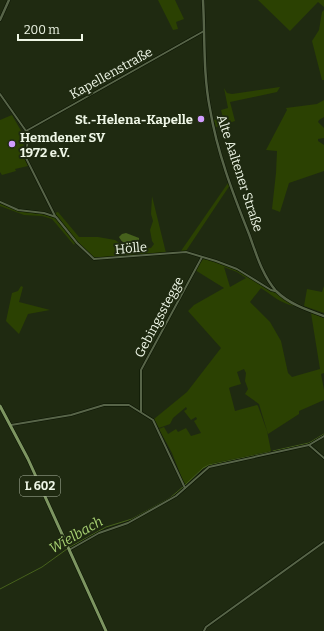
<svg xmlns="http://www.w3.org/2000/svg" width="324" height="631" viewBox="0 0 324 631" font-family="Bitter,serif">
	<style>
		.green { fill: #2b4102; fill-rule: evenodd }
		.water { fill: #46611c }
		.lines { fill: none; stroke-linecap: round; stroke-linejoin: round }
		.stream { stroke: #46611c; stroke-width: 1 }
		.minor-casing { stroke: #091200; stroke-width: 3 }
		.tertiary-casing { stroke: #091200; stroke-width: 3.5 }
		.primary-casing { stroke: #091200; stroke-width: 4 }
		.minor { stroke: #576448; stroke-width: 2 }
		.tertiary { stroke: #576448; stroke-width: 2.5 }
		.primary { stroke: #7d9561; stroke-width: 3 }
		.poi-dot { fill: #d19dfe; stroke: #1f2a11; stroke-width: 1.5 }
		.labels { text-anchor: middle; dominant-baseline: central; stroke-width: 4; stroke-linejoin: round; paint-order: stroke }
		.shield { fill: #1f2a11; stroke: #b0b9a6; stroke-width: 1 }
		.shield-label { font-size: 12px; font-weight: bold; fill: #eef6e6 }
		.street-label { font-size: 13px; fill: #eef6e6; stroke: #1f2a11 }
		.poi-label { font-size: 13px; font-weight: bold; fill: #eef6e6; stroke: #1f2a11; text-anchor: end }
		.water-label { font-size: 14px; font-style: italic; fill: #a7d072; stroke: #1f2a11 }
	</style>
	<rect width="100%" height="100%" fill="#1f2a11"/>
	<g class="green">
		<path d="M158,0h17l9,19 -8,3 2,7 -5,1z"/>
		<path d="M258,0h66v7l-6,-5 -28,29z"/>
		<path d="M324,10v70h-2l-10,-39 7,-11 3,-18z"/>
		<path d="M280,87l-3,5 -47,10 5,19 -19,6 -2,-7 9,-2 -2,-8 7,-2 -4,-20 3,5 5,1z"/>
		<path d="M324,100v17l-5,3 -1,2 6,6v10l-6,1v2l6,4v26l-35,12 -9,29 -8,-3 4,-36 1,-22 -11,-1 21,-40 -1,-2 31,-4z"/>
		<path d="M12,115l12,21 -1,20 5,10 -13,3 1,2 -14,4 -2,-3v-52z"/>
		<path d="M228,183h1l1,2 -44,66h-5z"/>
		<path d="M152,196l14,57 -72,5 -17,-17 -22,-28 3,-1 21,25h19l17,3 14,10 22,-2 3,-4 -2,-3 -2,-11 3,-9 -2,-7z"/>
		<path d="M0,203l18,8 24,3 13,4 20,25 -1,2 -22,-26 -10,-3 -18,-1 -24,-9z"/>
		<path d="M203,259c25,3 46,18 68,32l5,1 19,14c-14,-2 -23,-11 -34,-18l-11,14 20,20 11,19 7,32 4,4 28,-8 -9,-56 13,5v55l-3,1 3,16v10l-25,11v3l-31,20 -9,-30 -14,-10 3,-5 -3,-8 1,-8 -2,-4 -7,3 4,12 -10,3 -2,1 6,23 22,-6 1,1 9,25 4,20 -57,12c-6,2 -12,5 -17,10 -4,4 -7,9 -12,11l-2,-3 -11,-28 -13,-24 5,-2 4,7 8,-5 2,3 8,-4 5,8 10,-3 -7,-12 3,-2 -1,-2 -5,3 -7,-9 3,-2 -1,-2 -13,11 -3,6 -11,4 -5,-9 33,-27 34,-44 -33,-37 6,-6 30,-17 -29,-18zM224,267l13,5 9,6 -16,9z"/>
		<path d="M21,286l2,1 -4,15 31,8 -22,4 -9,20 -13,-13 6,-28 6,-2z"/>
		<path d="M324,286v27l-20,-7 3,-17 15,3z"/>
	</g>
	<path class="water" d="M126,233l13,5v4c-7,6 -16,3 -20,-5l3,-3z"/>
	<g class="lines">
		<g class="stream">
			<path d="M273,451l36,-8 15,-9"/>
			<path d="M185,485l18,-17 6,-3 61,-13"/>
			<path d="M70,547l36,-20 26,-8 38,-21 13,-11"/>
			<path d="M0,589l42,-22 25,-18"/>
		</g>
		<defs>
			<g id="minor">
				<path d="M0,94l26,37 2,6 -2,21 29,58"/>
				<path d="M26,131l178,-100"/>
				<path d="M0,202l18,8 26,3 12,4 21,26 17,16 92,-7 30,9 21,8 34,21 4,1"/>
				<path d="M141,412v-42l61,-113"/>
				<path d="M11,425l60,-10 33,-10h25l24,15 32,68"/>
				<path d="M309,445l15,13"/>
				<path d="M69,550l30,-17 29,-10 48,-27 33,-29 100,-22 15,-9"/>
				<path d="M204,631l2,-4 118,-85"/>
			</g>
			<g id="tertiary">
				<path d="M203,0c2,36 0,74 7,109 7,43 23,85 39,125 7,19 13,41 27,57 13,13 31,19 48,25"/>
				<path d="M0,20l9,-20"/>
			</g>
			<path id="primary" d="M0,406l28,53 78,172"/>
		</defs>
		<use href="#minor" class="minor-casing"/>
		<use href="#tertiary" class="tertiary-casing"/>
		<use href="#primary" class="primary-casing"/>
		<use href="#minor" class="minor"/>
		<use href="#tertiary" class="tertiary"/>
		<use href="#primary" class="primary"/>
	</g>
	<g class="poi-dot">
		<circle cx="201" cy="119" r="4"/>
		<circle cx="12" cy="144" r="4"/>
	</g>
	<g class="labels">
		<rect class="shield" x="20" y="476" width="40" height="20" rx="3"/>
		<g class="shield-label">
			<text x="40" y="486">L 602</text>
		</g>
		<g class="street-label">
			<text transform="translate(111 73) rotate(-29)">Kapellenstraße</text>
			<text transform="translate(240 173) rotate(72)">Alte Aaltener Straße</text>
			<text transform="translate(131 248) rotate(-5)">Hölle</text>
			<text transform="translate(159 317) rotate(-62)">Gebingsstegge</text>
		</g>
		<g class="poi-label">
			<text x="193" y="119">St.-Helena-Kapelle</text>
			<text x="20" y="137" text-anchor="start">Hemdener SV<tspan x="20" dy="15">1972 e.V.</tspan></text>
		</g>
		<g class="water-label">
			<text transform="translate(76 535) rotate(-30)">Wielbach</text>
		</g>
	</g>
	<path d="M18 34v6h64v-6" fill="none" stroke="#eef6e6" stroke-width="2"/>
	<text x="24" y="34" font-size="12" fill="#eef6e6" stroke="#1f2a11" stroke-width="3" paint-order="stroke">200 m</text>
</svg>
